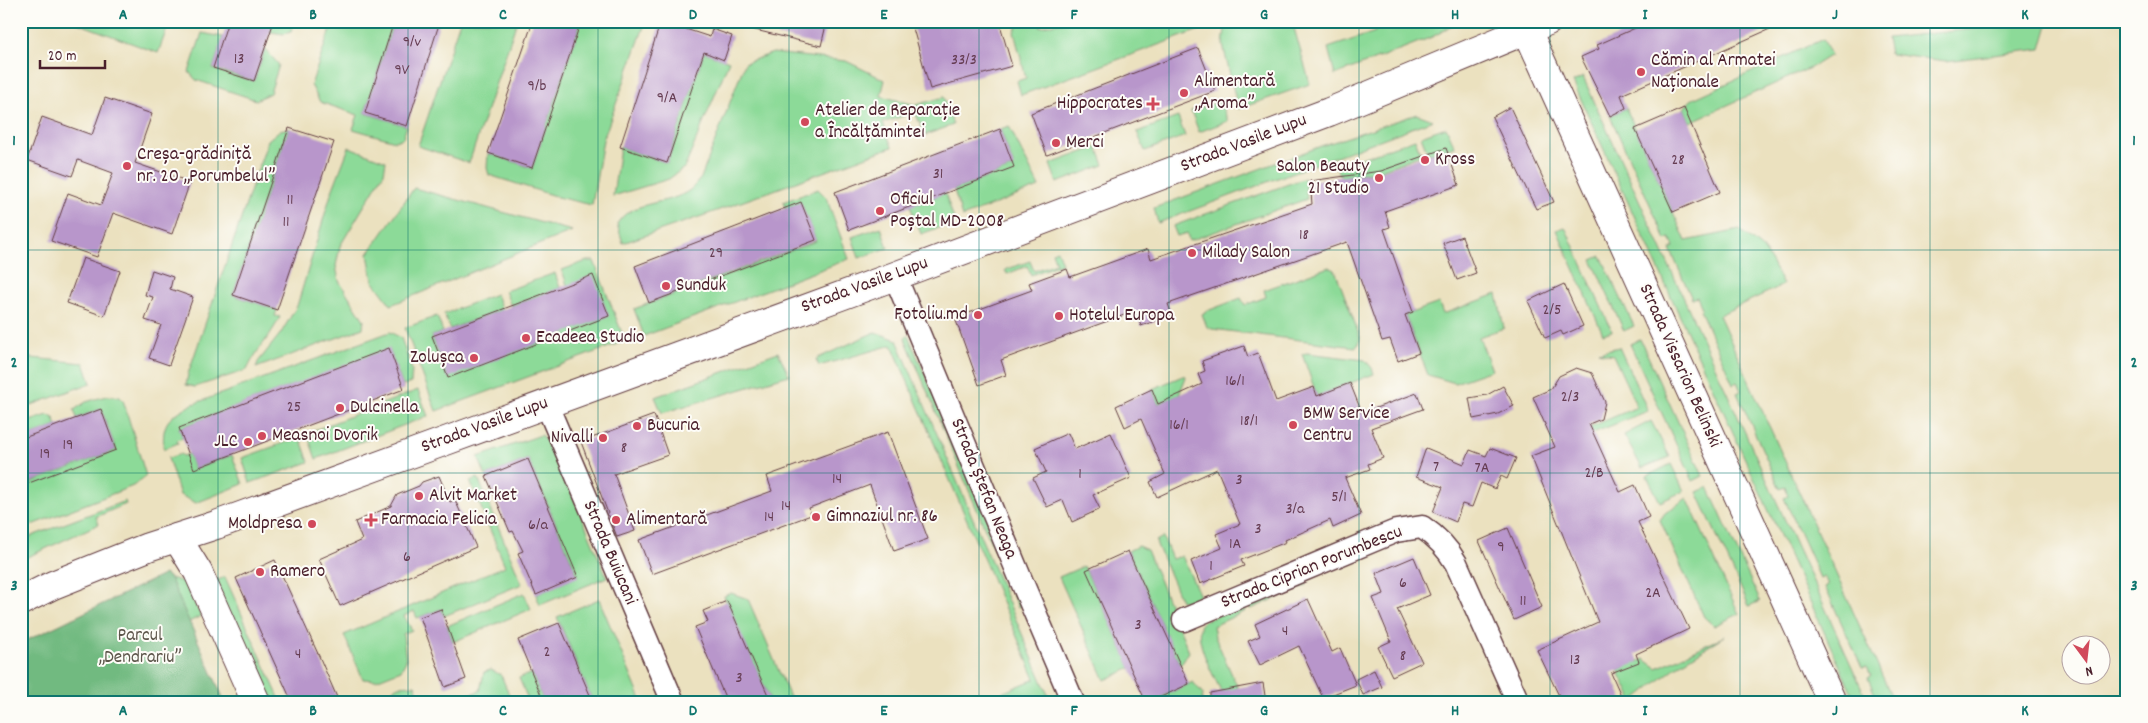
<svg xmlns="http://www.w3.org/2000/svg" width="2148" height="723" viewBox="0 0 2148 723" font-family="Dekko,sans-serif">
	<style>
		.green { fill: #8cda98; stroke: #6b7c62 }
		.forest { fill: #71ba80; stroke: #5e6c56 }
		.building { fill: #b896cb }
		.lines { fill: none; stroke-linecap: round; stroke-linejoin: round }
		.street-casing { stroke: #623c41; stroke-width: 25 }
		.secondary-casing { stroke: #623c41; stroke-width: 30 }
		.primary-casing { stroke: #623c41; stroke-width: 30 }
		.street { stroke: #fff; stroke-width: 22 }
		.secondary { stroke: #fff; stroke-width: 28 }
		.primary { stroke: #fff; stroke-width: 28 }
		.grid { fill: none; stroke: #0f766e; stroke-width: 1; stroke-opacity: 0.55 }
		.poi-dot { fill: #d1495b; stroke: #fdfcf7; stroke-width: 2 }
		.labels { text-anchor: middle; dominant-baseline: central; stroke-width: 4; stroke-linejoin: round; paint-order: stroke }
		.number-label { font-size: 16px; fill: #663d53 }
		.poi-label { font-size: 19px; fill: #4a1f2b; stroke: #fdfcf7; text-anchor: start }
		.street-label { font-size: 19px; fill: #4a1f2b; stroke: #fdfcf7 }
		.park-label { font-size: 19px; fill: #5e574c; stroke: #fdfcf7 }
		.neatline { fill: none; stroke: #0f766e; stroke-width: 2 }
		.grid-label { font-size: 16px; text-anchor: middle; font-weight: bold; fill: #0f766e }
	</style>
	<rect width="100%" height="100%" fill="#fdfcf7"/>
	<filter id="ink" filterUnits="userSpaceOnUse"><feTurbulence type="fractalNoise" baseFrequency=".02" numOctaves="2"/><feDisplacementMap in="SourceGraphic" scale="10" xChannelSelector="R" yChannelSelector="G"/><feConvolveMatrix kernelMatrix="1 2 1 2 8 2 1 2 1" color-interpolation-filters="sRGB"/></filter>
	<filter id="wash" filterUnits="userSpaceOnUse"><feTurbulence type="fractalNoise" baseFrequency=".0096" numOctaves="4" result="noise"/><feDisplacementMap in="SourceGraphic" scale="20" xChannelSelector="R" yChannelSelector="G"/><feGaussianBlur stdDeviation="1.12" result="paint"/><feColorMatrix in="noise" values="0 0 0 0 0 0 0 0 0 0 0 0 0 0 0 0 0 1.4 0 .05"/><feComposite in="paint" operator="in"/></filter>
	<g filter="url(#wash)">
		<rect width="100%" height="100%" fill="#ebe1bf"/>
		<g class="green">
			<path d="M72,21h98l-12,32z"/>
			<path d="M274,21h20l-3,11 -7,2 -14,-2z"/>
			<path d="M333,21h61l-29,92 42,13 -4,12 -8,3 -42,-12 5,-14 -38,-13 -9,-17z"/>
			<path d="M460,21h57l-48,142 -51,-17z"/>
			<path d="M581,21h65l-43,119 -11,65 -31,-7 -72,-23 -2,-7 1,-15 44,15z"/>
			<path d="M1023,21h16l2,6c36,-12 100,-6 138,0l2,-6h21v8l-181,66 -4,-14 9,-3 -12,-46 5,-10z"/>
			<path d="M1226,21h66l18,63 -72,25 -15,-64z"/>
			<path d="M1372,21h89l-29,16 -97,38 -7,-27 47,-16z"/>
			<path d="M2049,21l-8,28 -95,12 -56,-7 -3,-16z"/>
			<path d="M202,33l21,4 -10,32 41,12 11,-32 14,16 -9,28 -14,7 -60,-20 -7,-8z"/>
			<path d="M1823,39l8,16 -19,12 -122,55 -6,-14 7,-8z"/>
			<path d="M704,52l25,9 -44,106 -16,12 -56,17 7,-49 47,16z"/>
			<path d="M773,53l73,8 39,19 -4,16 35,9 28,-8 9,28 -28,10 -10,-23 -32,11 9,24 -184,67 -85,29 -6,-19c14,-25 52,-18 73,-34 4,-3 7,-8 11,-12l44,-115z"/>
			<path d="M1583,77l285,625h-12l-283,-620z"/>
			<path d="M1220,101l8,20 -29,11 -8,-21z"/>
			<path d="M1626,108l60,133 54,-11 26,22 17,33 -64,30 175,387h-16l-10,-24 3,-2 -4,-9 -5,1 -37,-81 3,-2 -4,-9 -4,2 -36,-80 4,-2 -3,-9 -5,2 -43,-96 4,-2 -4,-9 -4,2 -33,-74 2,-2 -5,-11 -5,2 -22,-50 4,-2 -4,-9 -4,2 -56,-124z"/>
			<path d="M1417,114l16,6 -275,103 -4,-15 170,-63z"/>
			<path d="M1178,117l7,19 -40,15 -8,-19z"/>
			<path d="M1009,126l30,61 -77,30 -8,-27 60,-23 -14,-38z"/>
			<path d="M1446,127l9,20 -27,7 -7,-18z"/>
			<path d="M289,128l-56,167 44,15 -2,6 5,1c-9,19 -24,33 -33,53l-52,17 -9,-2 2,-11 80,-234 12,-10z"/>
			<path d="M1415,139l6,16 -50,19 -1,-2 -29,5 -5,-10z"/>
			<path d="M349,147l37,14 -2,12 -44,73 -4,20 3,15 25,39 -1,8 -107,40 2,-6 23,-29 16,-27 34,-112z"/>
			<path d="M1097,147l7,18 -47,18 -7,-19z"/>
			<path d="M1305,178l2,21 -118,42 -2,-8 -10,3 -4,-10z"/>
			<path d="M414,188l158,43 -181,74 -18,-24 -5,-27z"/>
			<path d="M818,189l8,8 23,62 -205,77 -10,-27 182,-68 -15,-38 -16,5 -2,-6z"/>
			<path d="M945,193l10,29 -34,12 -11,-28z"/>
			<path d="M881,227l7,21 -29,10 -7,-21z"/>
			<path d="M1565,227l47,104 -9,3 -46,-104z"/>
			<path d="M1057,250l5,13 -31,12 -4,-9 -20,8 -2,-4 25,-9 4,10 22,-8 -4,-11z"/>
			<path d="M1601,256l33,70 -10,5 -32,-71z"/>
			<path d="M587,261h7l31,80 -189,70 -31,-83 32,-12 6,16 -11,4 16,41 160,-61 -41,-31 -5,-15z"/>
			<path d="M1329,267l6,3 25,67 -1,7 -4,3 -143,-18 -5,-2 -5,-13 5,-3 34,-13 4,7 21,-8 -2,-7z"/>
			<path d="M555,273l5,15 -49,18 -6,-15z"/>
			<path d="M496,294l6,16 -52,19 -6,-15z"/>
			<path d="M1497,294l7,34 -25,9 13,33 -37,13 -27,-8 -23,-60 34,-12 4,11z"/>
			<path d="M390,332l11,6 11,32 -1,13 -8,3 -14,-37 -210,79 4,10 -6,2 1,3 -14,6c-3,-28 6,-33 29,-45z"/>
			<path d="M875,332l22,8 154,362h-66v-2l50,-21 -143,-334 -73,21 -3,-7z"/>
			<path d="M908,335l116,269 -6,3 -112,-266 -1,-4z"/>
			<path d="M1640,339l63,137 -10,5 -63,-137z"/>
			<path d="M1619,347l29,64 -55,22 -3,-6 47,-20 -24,-52 -15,-3z"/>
			<path d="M778,352l11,23 -127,38 -7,-16z"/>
			<path d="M1307,353l58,7 7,8 2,6 -57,22 -15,-42z"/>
			<path d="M21,357l63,6 7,20 -70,26z"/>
			<path d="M1185,375l1,2 -7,18 -21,9 -6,-15z"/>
			<path d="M418,390l10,26 -112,43 -9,-26z"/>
			<path d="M106,396l14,1 3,3 23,76 -13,10 -112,43v-43l95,-36 -15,-41 -24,9 -3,-8 12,-8z"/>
			<path d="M48,415l6,3 3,8 -36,13v-15z"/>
			<path d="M1651,421l19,36 -28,11 -18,-33z"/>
			<path d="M541,435l14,18 52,124 -67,28 -4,-10 42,-19 -50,-117 -42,17 -8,-19z"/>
			<path d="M300,437l9,25 -59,21 -8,-25z"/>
			<path d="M181,454l2,2 6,-2 5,15 38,-14 11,29 -47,19 -16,-8 -12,-37z"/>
			<path d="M1671,464l13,27 -24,11 -13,-26z"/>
			<path d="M478,478l44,106 -78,32 -3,-7 -24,9 -3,-7 -10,5 8,14 -9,4 3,27 -5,9 -25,10 -13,-1 -19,-44 161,-69 -35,-85z"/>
			<path d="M1708,487l52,114 -11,5 -52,-114z"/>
			<path d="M1687,498l52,116 -25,12 -10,-9 -44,-97 5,-7z"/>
			<path d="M125,501l1,3 -30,13 3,7 -78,36v-20z"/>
			<path d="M1163,537l9,22 10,-3 18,40 -14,5h-5l-24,-56 -1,-4z"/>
			<path d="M1138,546l9,4 42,102 -9,13 -52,-114z"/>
			<path d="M1084,566l47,102 -26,12 -46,-103z"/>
			<path d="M225,577l56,125h-14l-54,-120z"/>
			<path d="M170,578l14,4 17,34 -12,6z"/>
			<path d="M1304,581l3,4 -56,24 -3,-6z"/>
			<path d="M524,593l7,16 -78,33 -6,-16z"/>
			<path d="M731,593l17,6 44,103h-21l-47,-106z"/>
			<path d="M599,599l43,103h-49l-36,-85z"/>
			<path d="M1243,605l3,6 -33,15 2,11 23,51 -16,5c-8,-17 -30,-54 -20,-71z"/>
			<path d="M1725,636l-45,28 -47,37 -15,-31 26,-11 13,9z"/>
			<path d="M491,670l10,5 11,27h-47l-2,-6 17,-5 4,-19z"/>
			<path d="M532,673l12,29h-15l-10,-24z"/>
			<path d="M1193,682l10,12 -1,8h-52z"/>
			<path d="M415,685l7,17h-49l25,-16z"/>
		</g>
		<path class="forest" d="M165,574l5,4 55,124h-204v-59z"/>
		<g id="blocks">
			<g class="building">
				<path d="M228,21h46l-20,60 -41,-13z"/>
				<path d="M394,21h46l-33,105 -42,-13z"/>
				<path d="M533,21h48l-49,147 -44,-15z"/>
				<path d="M661,21l49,16 2,-8 20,7 -8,24 -20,-8 -37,111 -47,-16z"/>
				<path d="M748,21h67l11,4 -5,21 -74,-18z"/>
				<path d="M911,21h88l13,45 -82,23z"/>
				<path d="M1651,21h137l-167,74 5,13 -16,8 -29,-59 18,-8 -2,-4z"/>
				<path d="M1198,48l17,43 -168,64 -16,-42z"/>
				<path d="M105,98l47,16 -17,49 55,19 -18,52 -59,-21 -16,44 -46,-16 17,-48 33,12 12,-32 -35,-13 -6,16 -45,-16 15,-43 50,18z"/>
				<path d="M1510,107l44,95 -18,7 -44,-92z"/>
				<path d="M1684,108l36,84 -47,20 -38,-83z"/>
				<path d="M289,128l45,14 -57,168 -44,-15z"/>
				<path d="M1000,129l14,38 -165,63 -14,-38z"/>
				<path d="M1446,148l13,37 -74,26 5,16 -6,2 29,83 -8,3 14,38 -21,8 -8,-22 -8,2 -35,-99 -179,62 4,11 -31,11 -6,-15 -134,49 5,15 -27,10 -24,-67 77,-28 -3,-7 38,-14 3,8 78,-28 3,10 161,-55 -2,-23 71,-10z"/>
				<path d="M801,202l15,38 -167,63 -14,-37z"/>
				<path d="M1462,236l14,37 -19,7 -14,-37z"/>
				<path d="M83,258l37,13 -16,45 -37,-13z"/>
				<path d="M152,270l21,7 -3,12 23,8 -24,68 -20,-7 12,-33 -16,-5 8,-23 -8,-2z"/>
				<path d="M593,275l16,41 -161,62 -16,-42z"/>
				<path d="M1564,284l19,42 -20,9 -2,-4 -16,7 -17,-37z"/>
				<path d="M1244,346l4,11 10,-4 18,48 38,-14 3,9 33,-13 12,30 55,-20 6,16 -52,19 12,30 -15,6 2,5 -25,9 16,37 -28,13 -3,-8 -45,20 1,2 -45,18 3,6 -44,18 -9,-23 31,-13 -6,-14 24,-10 -23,-55 -60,28 -7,-15 15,-8 -24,-55 -16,8 -9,-21 36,-17 6,15 44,-20 -4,-10 7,-3 -3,-10z"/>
				<path d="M389,348l15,41 -210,80 -15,-41z"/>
				<path d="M1576,368l16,5 13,29 -4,17 -12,5 31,68 15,-7 14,32 -11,5 51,107 -53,25 3,8 -28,11 13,29h-62l-25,-52 61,-28 -67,-166 24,-9 -22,-50 18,-8 8,-13z"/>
				<path d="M1503,386l11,20 -16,8 -25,5 -4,-21 18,-3z"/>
				<path d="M101,409l15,41 -95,36v-47z"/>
				<path d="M654,415l14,40 -54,19 21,57 -18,6 -36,-95z"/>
				<path d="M888,432l40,107 -34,12 -24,-66 -61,23 2,7 -159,59 -13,-34 133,-49 -5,-15z"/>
				<path d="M1068,433l7,16 36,-16 20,45 -38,17 7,14 -28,13 -9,-22 -16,7 -14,-29 13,-6 -11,-24z"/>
				<path d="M1426,448l38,16 6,-14 16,6 4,-8 26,10 -9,21 -6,-3 -6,13 -14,-6 -9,24 -10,-3 -6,18 -23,-10 10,-25 -27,-10z"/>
				<path d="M528,459l50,118 -42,18 -18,-42 5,-2 -10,-20 -3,1 -24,-56z"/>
				<path d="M439,476l11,26 5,-2 21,47 -136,59 -21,-47 43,-19 -7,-18 36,-16 6,-11 22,-9 3,-4z"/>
				<path d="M1508,528l34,79 -28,13 -35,-79z"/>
				<path d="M1128,551l61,133 -39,18h-4l-60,-132z"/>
				<path d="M1414,557l16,38 -33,14 25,53 -30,14 -14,-29 13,-6 -18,-43 11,-4 -8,-21z"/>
				<path d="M275,560l44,96 20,46h-47l-56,-124z"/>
				<path d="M1308,599l24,53 8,-4 16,37 -33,13 -24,-52 -39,19 -12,-24 12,-5 -5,-12z"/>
				<path d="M727,601l5,11 39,90h-44l-21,-49 -11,-26 13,-5 -5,-11z"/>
				<path d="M441,609l25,70 -21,8 -25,-70z"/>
				<path d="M559,623l34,79h-49l-26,-62z"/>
				<path d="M1374,670l8,17 -19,8 -7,-16z"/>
				<path d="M1263,683l3,19h-56v-9z"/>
			</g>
		</g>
	</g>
	<g filter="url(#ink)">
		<use href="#blocks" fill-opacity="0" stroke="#623c41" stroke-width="1"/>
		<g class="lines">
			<defs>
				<g id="street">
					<path d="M895,276l129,311 49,115"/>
					<path d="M546,403l127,299"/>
					<path d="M1184,620l195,-82 17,-7 26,-4c15,10 25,20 34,36l62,139"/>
				</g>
				<g id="secondary">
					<path d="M1527,30l305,672"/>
					<path d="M177,538l21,34 58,130"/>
				</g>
				<path id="primary" d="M21,601l32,-16 95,-38 68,-22 227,-83 452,-166 434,-164 219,-91"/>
			</defs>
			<use href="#street" class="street-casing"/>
			<use href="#secondary" class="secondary-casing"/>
			<use href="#primary" class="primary-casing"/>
			<use href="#street" class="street"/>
			<use href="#secondary" class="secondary"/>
			<use href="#primary" class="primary"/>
		</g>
	</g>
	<path class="grid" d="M218,21v681M408,21v681M598,21v681M789,21v681M979,21v681M1169,21v681M1359,21v681M1550,21v681M1740,21v681M1930,21v681M21,250h2106M21,473h2106"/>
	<g class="poi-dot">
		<circle cx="1641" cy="72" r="5"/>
		<circle cx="1184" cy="93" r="5"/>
		<path d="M1150.5 96.5h5v5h5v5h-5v5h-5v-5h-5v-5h5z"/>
		<circle cx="805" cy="122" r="5"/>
		<circle cx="1056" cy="143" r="5"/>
		<circle cx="1425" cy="160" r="5"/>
		<circle cx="127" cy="166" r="5"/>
		<circle cx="1379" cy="178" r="5"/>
		<circle cx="880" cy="211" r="5"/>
		<circle cx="1192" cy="253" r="5"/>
		<circle cx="666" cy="286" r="5"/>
		<circle cx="978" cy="315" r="5"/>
		<circle cx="1059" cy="316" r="5"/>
		<circle cx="526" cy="338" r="5"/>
		<circle cx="474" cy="358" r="5"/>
		<circle cx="340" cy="408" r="5"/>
		<circle cx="1293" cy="425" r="5"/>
		<circle cx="637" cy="426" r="5"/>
		<circle cx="262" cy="436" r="5"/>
		<circle cx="603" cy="438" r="5"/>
		<circle cx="248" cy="442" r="5"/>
		<circle cx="419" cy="496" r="5"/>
		<circle cx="816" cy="517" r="5"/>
		<path d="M368.5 512.5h5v5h5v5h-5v5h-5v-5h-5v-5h5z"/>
		<circle cx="616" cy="520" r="5"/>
		<circle cx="312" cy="524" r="5"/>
		<circle cx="260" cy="572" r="5"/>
	</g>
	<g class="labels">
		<g class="number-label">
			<text x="412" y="42">9/v</text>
			<text x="239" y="59">13</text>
			<text x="964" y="60">33/3</text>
			<text x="402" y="70">9V</text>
			<text x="537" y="86">9/b</text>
			<text x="667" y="98">9/A</text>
			<text x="1678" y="160">28</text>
			<text x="938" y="174">31</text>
			<text x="290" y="200">11</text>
			<text x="286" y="222">11</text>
			<text x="1304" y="235">18</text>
			<text x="716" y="253">29</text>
			<text x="1552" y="310">2/5</text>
			<text x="1235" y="381">16/1</text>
			<text x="1570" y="397">2/3</text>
			<text x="294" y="407">25</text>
			<text x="1249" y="421">18/1</text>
			<text x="1179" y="425">16/1</text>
			<text x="68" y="445">19</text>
			<text x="624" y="448">8</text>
			<text x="45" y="454">19</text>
			<text x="1436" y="467">7</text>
			<text x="1482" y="468">7A</text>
			<text x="1594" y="473">2/B</text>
			<text x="1080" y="474">1</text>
			<text x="837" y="479">14</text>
			<text x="1239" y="480">3</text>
			<text x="1339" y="497">5/1</text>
			<text x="786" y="506">14</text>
			<text x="1295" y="509">3/a</text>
			<text x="769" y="517">14</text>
			<text x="538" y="525">6/a</text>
			<text x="1258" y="529">3</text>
			<text x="1235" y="544">1A</text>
			<text x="1501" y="547">9</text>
			<text x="407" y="557">6</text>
			<text x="1211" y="566">1</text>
			<text x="1403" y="583">6</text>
			<text x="1653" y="593">2A</text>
			<text x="1523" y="601">11</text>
			<text x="1138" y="625">3</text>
			<text x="1285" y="631">4</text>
			<text x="547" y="652">2</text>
			<text x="298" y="654">4</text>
			<text x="1403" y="656">8</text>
			<text x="1575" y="660">13</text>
			<text x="739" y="678">3</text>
		</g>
		<g class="poi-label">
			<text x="1651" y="61">Cămin al Armatei<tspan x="1651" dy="22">Naționale</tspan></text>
			<text x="1194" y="82">Alimentară<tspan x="1194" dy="22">„Aroma”</tspan></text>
			<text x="1143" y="104" text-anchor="end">Hippocrates</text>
			<text x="815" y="111">Atelier de Reparație<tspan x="815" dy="22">a Încălțămintei</tspan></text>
			<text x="1066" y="143">Merci</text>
			<text x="137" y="155">Creșa-grădiniță<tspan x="137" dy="22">nr. 20 „Porumbelul”</tspan></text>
			<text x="1435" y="160">Kross</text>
			<text x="1369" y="167" text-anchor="end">Salon Beauty<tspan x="1369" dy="22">21 Studio</tspan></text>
			<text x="890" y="200">Oficiul<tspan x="890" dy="22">Poștal MD-2008</tspan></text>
			<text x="1202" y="253">Milady Salon</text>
			<text x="676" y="286">Sunduk</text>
			<text x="968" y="315" text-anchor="end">Fotoliu.md</text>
			<text x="1069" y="316">Hotelul Europa</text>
			<text x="536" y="338">Ecadeea Studio</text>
			<text x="464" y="358" text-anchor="end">Zolușca</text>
			<text x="350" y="408">Dulcinella</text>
			<text x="1303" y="414">BMW Service<tspan x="1303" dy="22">Centru</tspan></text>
			<text x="647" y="426">Bucuria</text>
			<text x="272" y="436">Measnoi Dvorik</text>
			<text x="593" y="438" text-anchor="end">Nivalli</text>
			<text x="238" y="442" text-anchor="end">JLC</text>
			<text x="429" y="496">Alvit Market</text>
			<text x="826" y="517">Gimnaziul nr. 86</text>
			<text x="381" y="520">Farmacia Felicia</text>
			<text x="626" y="520">Alimentară</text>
			<text x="302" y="524" text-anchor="end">Moldpresa</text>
			<text x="270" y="572">Ramero</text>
		</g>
		<g class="street-label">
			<text transform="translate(1244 144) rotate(-21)">Strada Vasile Lupu</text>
			<text transform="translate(865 286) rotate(-20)">Strada Vasile Lupu</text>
			<text transform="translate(1679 366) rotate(66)">Strada Vissarion Belinski</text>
			<text transform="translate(485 426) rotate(-20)">Strada Vasile Lupu</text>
			<text transform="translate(983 489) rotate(68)">Strada Ștefan Neaga</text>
			<text transform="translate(609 553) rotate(67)">Strada Buiucani</text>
			<text transform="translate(1312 568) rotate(-22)">Strada Ciprian Porumbescu</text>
		</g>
		<g class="park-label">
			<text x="140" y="636">Parcul<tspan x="140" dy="22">„Dendrariu”</tspan></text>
		</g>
	</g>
	<rect width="2148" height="723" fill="none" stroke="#fdfcf7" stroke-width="55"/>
	<g transform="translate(2086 660) rotate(165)"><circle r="24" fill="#fdfcf7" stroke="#b5a4a5"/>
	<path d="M0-4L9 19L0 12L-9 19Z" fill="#d1495b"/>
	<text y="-8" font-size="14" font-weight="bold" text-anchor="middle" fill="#4a1f2b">N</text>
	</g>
	<path d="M40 60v8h65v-8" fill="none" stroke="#4a1f2b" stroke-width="2.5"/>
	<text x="48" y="60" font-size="15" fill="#4a1f2b" stroke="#fdfcf7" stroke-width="4" paint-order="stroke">20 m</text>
	<rect x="28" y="28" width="2092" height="668" class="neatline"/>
	<g class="grid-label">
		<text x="123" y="19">A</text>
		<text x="313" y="19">B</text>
		<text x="503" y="19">C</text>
		<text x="693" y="19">D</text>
		<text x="884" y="19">E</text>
		<text x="1074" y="19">F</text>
		<text x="1264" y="19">G</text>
		<text x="1455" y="19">H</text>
		<text x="1645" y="19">I</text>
		<text x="1835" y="19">J</text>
		<text x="2025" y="19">K</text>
		<text x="14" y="145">1</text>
		<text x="2134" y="145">1</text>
		<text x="14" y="367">2</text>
		<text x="2134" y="367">2</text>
		<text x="14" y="590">3</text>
		<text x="2134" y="590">3</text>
		<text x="123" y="715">A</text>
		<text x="313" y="715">B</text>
		<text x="503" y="715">C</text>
		<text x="693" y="715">D</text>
		<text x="884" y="715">E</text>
		<text x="1074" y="715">F</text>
		<text x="1264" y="715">G</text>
		<text x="1455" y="715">H</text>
		<text x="1645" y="715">I</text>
		<text x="1835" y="715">J</text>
		<text x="2025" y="715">K</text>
	</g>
</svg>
